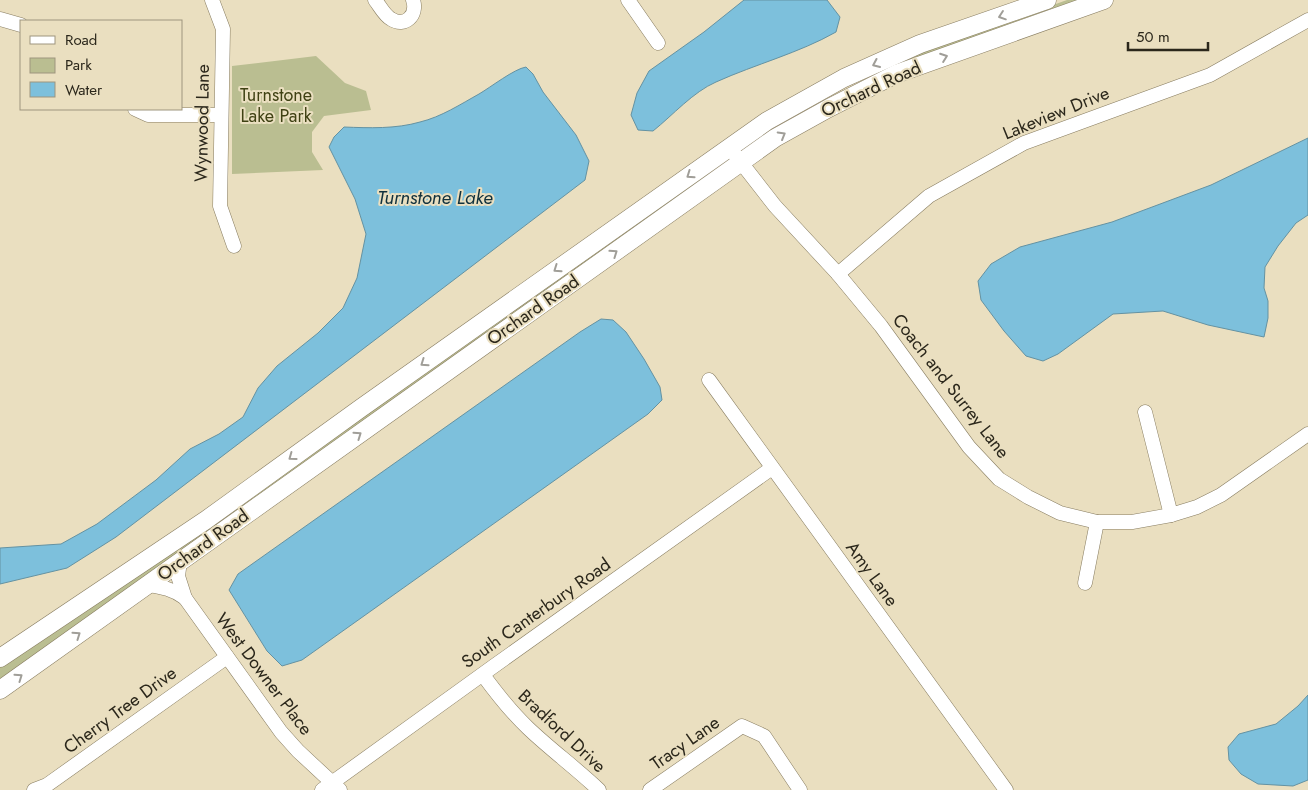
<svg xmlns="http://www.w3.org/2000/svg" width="1308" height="790" viewBox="0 0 1308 790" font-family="Jost,sans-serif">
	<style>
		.green { fill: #babe91 }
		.water { fill: #7dc0dc; stroke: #6492a2 }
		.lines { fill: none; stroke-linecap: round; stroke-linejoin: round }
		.minor-casing { stroke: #887d61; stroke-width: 15 }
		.major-casing { stroke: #887d61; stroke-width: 19 }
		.minor { stroke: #fff; stroke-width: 14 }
		.major { stroke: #fff; stroke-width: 18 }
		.oneway { stroke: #a09e98 }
		.labels { text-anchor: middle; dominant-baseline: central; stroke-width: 4; stroke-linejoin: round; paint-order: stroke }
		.street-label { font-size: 18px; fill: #2b271b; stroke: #eadfc0 }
		.park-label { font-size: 18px; fill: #3f4113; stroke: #eadfc0 }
		.water-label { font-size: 19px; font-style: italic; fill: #11313d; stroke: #eadfc0 }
	</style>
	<rect width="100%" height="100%" fill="#eadfc0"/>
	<g class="green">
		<path d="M1067,0h19l-246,93 77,-39z"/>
		<path d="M316,56l29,27 21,8 5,19 -47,6 -12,16v20l11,18 -91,4v-108z"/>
		<path d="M710,172l3,3 -713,507v-16l700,-491z"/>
	</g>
	<g class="water">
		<path d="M744,0h83l13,17 -4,15c-37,21 -80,32 -120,50 -23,10 -43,33 -63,49l-15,-1 -7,-15 6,-22 12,-22 55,-39z"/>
		<path d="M526,67l7,7 10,18 33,43 13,26 -4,19 -469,357 -49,31 -67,16v-36l61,-4 36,-20 59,-44 34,-31 29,-15 24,-17 15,-29 19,-22 41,-33 25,-25 14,-30 9,-44 -11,-35 -26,-52 5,-10 10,-10c25,1 52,2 76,-5 21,-5 41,-18 59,-28 12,-7 35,-25 47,-27z"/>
		<path d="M1308,138v77l-12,8 -18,23 -13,21 -1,21 4,13v17l-4,19 -56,-12 -45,-14 -50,3 -55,40 -15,7 -17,-5 -22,-25 -23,-31 -3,-19 13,-17 29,-17 92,-25 99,-37z"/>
		<path d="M601,319l12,1 13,12 18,27 16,28 2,13 -14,14 -346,246 -20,6 -15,-15 -38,-61 9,-16 342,-242z"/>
		<path d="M1308,695v85l-15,6 -35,-2 -17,-10 -12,-14 -1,-13 11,-13 37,-10 22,-18z"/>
	</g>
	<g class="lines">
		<defs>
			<g id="minor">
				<path d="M212,0l11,29 -3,177 14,40"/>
				<path d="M375,0c5,6 9,15 16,19 14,9 27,-4 22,-19"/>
				<path d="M628,0l30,43"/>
				<path d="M0,19l21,6"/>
				<path d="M135,109l13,6h73"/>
				<path d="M729,147l46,59 63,68 43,52 88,121 30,32 29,18 32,16 37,9h35l39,-7 26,-8 24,-12 87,-61"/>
				<path d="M838,274l91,-78 95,-53 186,-68 98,-55"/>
				<path d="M709,380l297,410"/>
				<path d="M1145,412l26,103"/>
				<path d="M180,561l-2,15 7,22 96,134 17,19 42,39"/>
				<path d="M1085,583l12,-61"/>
				<path d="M148,585c14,2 25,4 37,13"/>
				<path d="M483,675c14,19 28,37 45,53 23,22 48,40 71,62"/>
				<path d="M34,790l13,-5 180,-128"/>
				<path d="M322,790l172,-124 278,-198"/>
				<path d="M650,790l92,-64 22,10 36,54"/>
			</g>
			<g id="major">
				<path d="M0,658l206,-138 155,-112 406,-287 77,-43 76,-34 127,-44"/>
				<path d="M0,690l775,-552 54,-30 67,-34 208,-74"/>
			</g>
		</defs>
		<use href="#minor" class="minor-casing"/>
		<use href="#major" class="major-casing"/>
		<use href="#minor" class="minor"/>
		<use href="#major" class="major"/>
	</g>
	<defs><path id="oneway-chevron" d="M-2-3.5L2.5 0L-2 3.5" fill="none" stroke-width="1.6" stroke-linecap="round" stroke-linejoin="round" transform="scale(1.25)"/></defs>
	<g class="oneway">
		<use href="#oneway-chevron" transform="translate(1002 16) rotate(161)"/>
		<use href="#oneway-chevron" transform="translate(944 57) rotate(-20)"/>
		<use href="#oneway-chevron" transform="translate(876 64) rotate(156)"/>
		<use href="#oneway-chevron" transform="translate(782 135) rotate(-30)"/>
		<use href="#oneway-chevron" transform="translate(690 175) rotate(145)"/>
		<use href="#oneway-chevron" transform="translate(614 253) rotate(-35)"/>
		<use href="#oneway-chevron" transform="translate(557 269) rotate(145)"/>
		<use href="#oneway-chevron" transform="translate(424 363) rotate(145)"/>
		<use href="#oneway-chevron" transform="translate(358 435) rotate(-35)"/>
		<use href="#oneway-chevron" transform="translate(292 457) rotate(144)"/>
		<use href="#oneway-chevron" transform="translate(77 635) rotate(-35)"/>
		<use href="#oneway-chevron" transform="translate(19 677) rotate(-35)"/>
	</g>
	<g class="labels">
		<g class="street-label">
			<text transform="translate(871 89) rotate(-25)">Orchard Road</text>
			<text transform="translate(1056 113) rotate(-22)">Lakeview Drive</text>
			<text transform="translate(202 123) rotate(-89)">Wynwood Lane</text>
			<text transform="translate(533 310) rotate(-35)">Orchard Road</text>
			<text transform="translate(951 386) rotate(52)">Coach and Surrey Lane</text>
			<text transform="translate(203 545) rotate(-36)">Orchard Road</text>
			<text transform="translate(872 574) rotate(54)">Amy Lane</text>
			<text transform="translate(536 613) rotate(-35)">South Canterbury Road</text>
			<text transform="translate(264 674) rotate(53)">West Downer Place</text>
			<text transform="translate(120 710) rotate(-36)">Cherry Tree Drive</text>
			<text transform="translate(562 731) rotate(43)">Bradford Drive</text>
			<text transform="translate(685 743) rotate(-35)">Tracy Lane</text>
		</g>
		<g class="park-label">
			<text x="276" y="95">Turnstone<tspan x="276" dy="21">Lake Park</tspan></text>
		</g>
		<g class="water-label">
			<text x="435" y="197">Turnstone Lake</text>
		</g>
	</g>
	<rect x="20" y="20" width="162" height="90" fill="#eadfc0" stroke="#9e957e"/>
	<rect x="30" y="36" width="25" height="8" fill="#ffffff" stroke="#9e957e"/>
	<text x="65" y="45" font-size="15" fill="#2b271b">Road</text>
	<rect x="30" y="58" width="25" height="15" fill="#babe91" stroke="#9e957e"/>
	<text x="65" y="70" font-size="15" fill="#2b271b">Park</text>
	<rect x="30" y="82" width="25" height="15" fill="#7dc0dc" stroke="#9e957e"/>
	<text x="65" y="95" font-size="15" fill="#2b271b">Water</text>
	<path d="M1128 42v8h80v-8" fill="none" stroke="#2b271b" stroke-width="2.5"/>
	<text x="1136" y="42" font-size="15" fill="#2b271b" stroke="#eadfc0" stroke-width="4" paint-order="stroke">50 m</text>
</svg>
